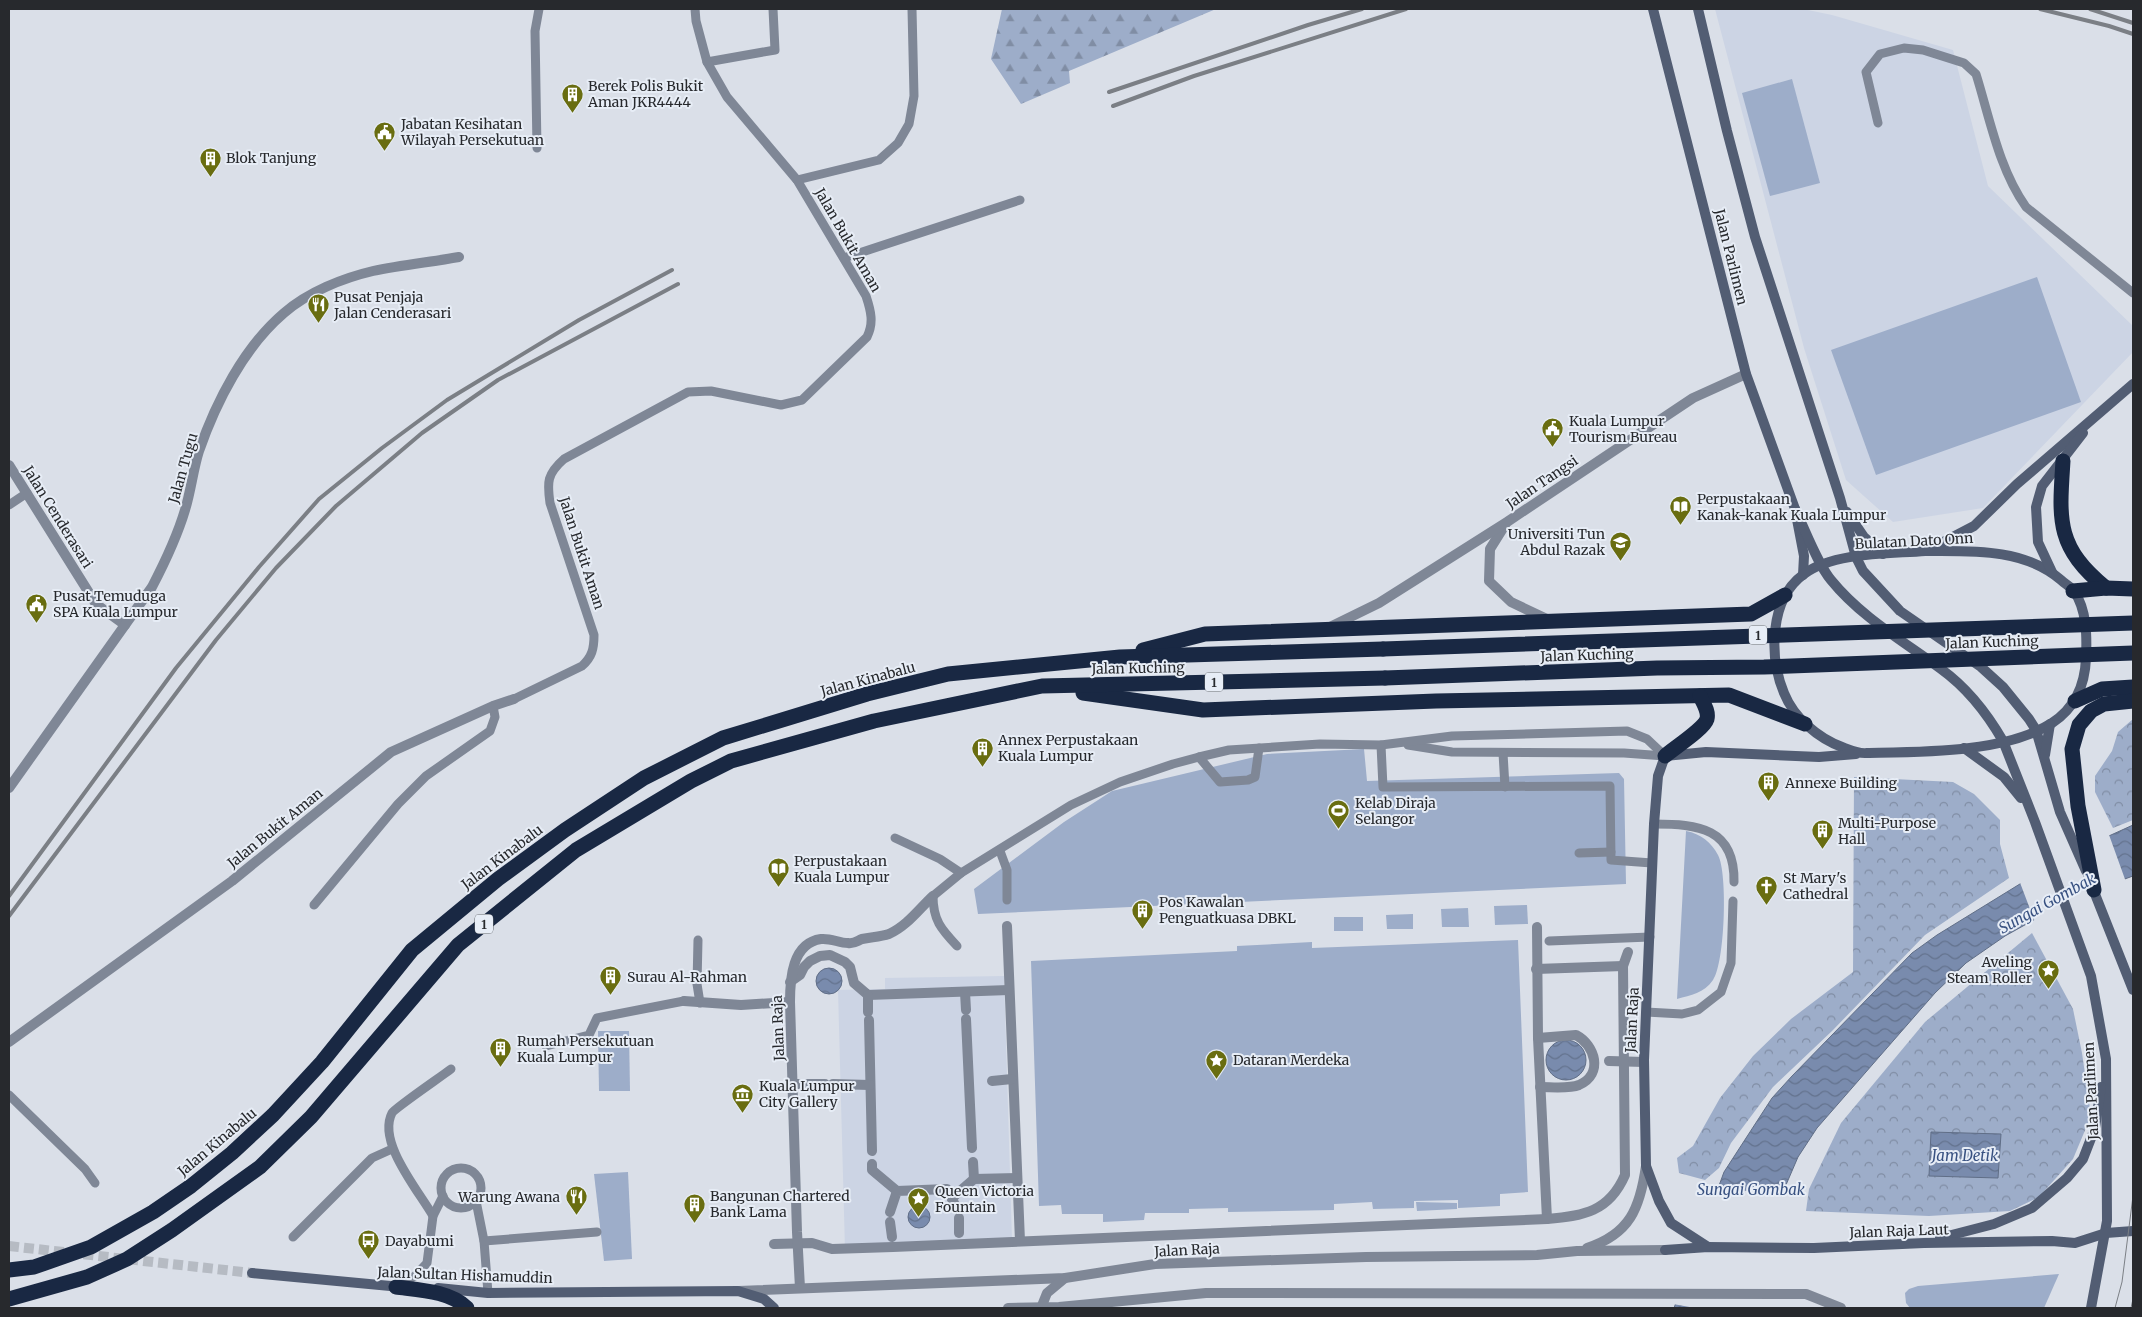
<svg xmlns="http://www.w3.org/2000/svg" width="2142" height="1317" viewBox="0 0 2142 1317" font-family="Merriweather,serif">
	<style>
		.built { fill: #ccd4e4 }
		.green { fill: #9dadc9 }
		.forest { fill: url(#forest-firs) }
		.park { fill: url(#park-crowns) }
		.water { fill: url(#water-waves); stroke: #606e87 }
		.pier { fill: #dadfe8 }
		.lines { fill: none; stroke-linecap: round; stroke-linejoin: round }
		.secondary-tunnel { stroke: #b6bbc3; stroke-width: 10; stroke-dasharray: 10 5; stroke-linecap: butt }
		.lane { stroke: #7f8796; stroke-width: 9 }
		.street { stroke: #7f8796; stroke-width: 10 }
		.secondary { stroke: #525d73; stroke-width: 10 }
		.highway { stroke: #192843; stroke-width: 15 }
		.tram { stroke: #7b7f85; stroke-width: 1 }
		.rail { stroke: #7b7f85; stroke-width: 4 }
		.highway-bridge { stroke: #192843; stroke-width: 15 }
		.labels { text-anchor: middle; dominant-baseline: central; stroke-width: 4; stroke-linejoin: round; paint-order: stroke }
		.shield { fill: #e7edf6; stroke: #616469; stroke-width: 1 }
		.shield-label { font-size: 12px; font-weight: bold; fill: #27292d }
		.poi-label { font-size: 14px; fill: #27292d; stroke: #e7edf6; text-anchor: start }
		.street-label { font-size: 14px; fill: #27292d; stroke: #e7edf6 }
		.water-label { font-size: 15px; font-style: italic; fill: #385181; stroke: #e7edf6 }
	</style>
	<defs>
		<pattern id="forest-firs" width="22" height="20" patternUnits="userSpaceOnUse" patternTransform="scale(1.25)"><rect width="22" height="20" fill="#9dadc9"/><path d="M5 1l3.5 6h-7zM16 11l3.5 6h-7z" fill="#808da4"/></pattern>
		<pattern id="park-crowns" width="20" height="18" patternUnits="userSpaceOnUse" patternTransform="scale(1.25)"><rect width="20" height="18" fill="#9dadc9"/><path d="M2 6a3 3 0 1 1 6 0M12 15a3 3 0 1 1 6 0" fill="none" stroke="#808da4"/></pattern>
		<pattern id="water-waves" width="16" height="10" patternUnits="userSpaceOnUse" patternTransform="scale(1.25)"><rect width="16" height="10" fill="#798bad"/><path d="M0 5q4-4 8 0t8 0" fill="none" stroke="#63728d"/></pattern>
	</defs>
	<rect width="100%" height="100%" fill="#dadfe8"/>
	<g class="built">
		<path d="M1715,9h88l29,6 121,35 35,136 145,140v26l-150,156 -90,14 -47,-42 -42,-132z"/>
		<path d="M1004,976l8,264 -167,10 -7,-260 47,-1v-11z"/>
	</g>
	<g class="green">
		<path d="M1792,79l28,104 -50,13 -28,-103z"/>
		<path d="M2037,277l44,125 -205,73 -45,-125z"/>
		<path d="M1364,749l3,32 252,-8 5,6 2,105 -648,30 -4,-25 90,-67 48,-31 155,-37z"/>
		<path d="M1686,831c15,3 25,11 32,24 10,18 7,109 -5,125 -9,13 -22,15 -36,19z"/>
		<path d="M1527,905l1,19 -33,1 -1,-19z"/>
		<path d="M1468,908l1,19h-27l-1,-18z"/>
		<path d="M1413,914v15h-26l-1,-14z"/>
		<rect x="1334" y="917" width="29" height="14"/>
		<path d="M1518,940l10,252 -28,2v12l-42,2v-8l-44,1v7l-41,1 -1,-7 -38,2v6l-106,2v-4l-39,1v4h-44l-1,7 -41,2v-8h-41l-1,-9 -22,1 -8,-245 206,-10v-5l75,-4v6z"/>
		<path d="M598,1031h31l1,60h-31z"/>
		<path d="M628,1172l4,87 -28,2 -10,-87z"/>
		<path d="M1416,1202l41,1v6l-40,2z"/>
		<path d="M2059,1274l-15,34h-134l-4,-5 -1,-10 4,-4 9,-3z"/>
	</g>
	<path class="forest" d="M1002,9h214l-147,62 1,12 -49,21 -30,-45z"/>
	<g class="park">
		<path d="M2133,719v101l-20,8 -18,-36v-16l17,-25 6,-19z"/>
		<path d="M1854,777l99,5 21,12 26,26v24l9,34 -84,57 -93,96 -59,56 -42,56 -12,25 -14,12 -26,-7 -2,-15 16,-12 27,-48 33,-42 38,-37 62,-47z"/>
		<path d="M2032,933l41,76 9,44 9,63 -18,43 -34,38 -29,14 -81,5 -123,-5 3,-22 32,-66 84,-101z"/>
	</g>
	<g class="water">
		<path d="M2133,825v51l-58,21 -70,39 -39,27 -31,30 -118,135 -19,29 -65,151h-59l50,-136 48,-74 20,-22 120,-123 25,-18 130,-80z"/>
		<circle cx="829" cy="981" r="13"/>
		<circle cx="1566" cy="1060" r="20"/>
		<path d="M1931,1132l70,2 -3,44 -69,-2z"/>
		<circle cx="919" cy="1217" r="11"/>
	</g>
	<g class="pier">
		<path d="M2108,832l18,50 -50,17 -41,23 -16,-42 46,-27z"/>
		<path d="M1716,1186l68,11 -49,111h-40l-22,-4z"/>
	</g>
	<g class="lines">
		<path class="secondary-tunnel" d="M9,1246l243,27"/>
		<g class="lane">
			<path d="M707,62l68,-12 -2,-41"/>
			<path d="M1878,123l-12,-51 14,-18 24,-6 19,2 41,13 12,11c14,45 23,95 50,133l107,86"/>
			<path d="M537,148l-2,-117 4,-22"/>
			<path d="M797,180l82,-20 19,-17 11,-19 5,-28 -2,-87"/>
			<path d="M844,258l176,-58"/>
			<path d="M9,505l18,-12"/>
			<path d="M514,699l68,-33c10,-9 12,-17 12,-31l-44,-132c-3,-21 -3,-29 14,-44l124,-67 23,-1 70,14 21,-5 65,-63c7,-14 4,-26 -1,-41l-69,-116 -70,-83 -20,-35 -11,-41 -1,-12"/>
			<path d="M1381,745l2,42 227,-1 1,74 41,3"/>
			<path d="M1408,745l44,7 172,1 41,3"/>
			<path d="M1503,753l2,34"/>
			<path d="M1199,757l21,25 28,-2 7,-3 4,-29"/>
			<path d="M1654,824c44,0 81,4 80,58"/>
			<path d="M895,838l45,21 21,14"/>
			<path d="M1000,851l7,19v30"/>
			<path d="M1579,853l32,-1"/>
			<path d="M314,905l84,-101 28,-28 64,-45 5,-14 -2,-11"/>
			<path d="M698,940l-1,44 3,19"/>
			<path d="M1549,941l101,-4"/>
			<path d="M957,946c-16,-17 -24,-26 -24,-50l28,-23 110,-68 49,-23 53,-18 26,-7 30,-7 91,-6 61,1 71,-9 175,-5 20,8 18,17"/>
			<path d="M1646,1012l36,2 16,-4 23,-18 10,-29 2,-62"/>
			<path d="M546,1046l43,-11 8,-17 87,-17"/>
			<path d="M9,1095l76,74 10,14"/>
			<circle cx="461" cy="1188" r="20"/>
			<path d="M476,1201l8,40 4,52"/>
			<path d="M433,1216c-15,-26 -56,-74 -41,-103 3,-5 50,-37 59,-44"/>
			<path d="M293,1237l79,-79 20,-9"/>
			<path d="M484,1241l113,-9"/>
			<path d="M396,1286l19,-10 12,-13 6,-47 10,-20"/>
		</g>
		<g class="street">
			<path d="M9,465l87,139 29,21"/>
			<path d="M1505,525l-15,24 -1,32 22,21 38,18"/>
			<path d="M1330,627l49,-24 128,-81 186,-124 53,-24"/>
			<path d="M9,788l143,-201c13,-25 25,-50 33,-77 6,-19 8,-40 14,-59 17,-49 45,-104 85,-138 24,-21 59,-35 89,-42 28,-6 58,-9 86,-14"/>
			<path d="M1007,926l13,315"/>
			<path d="M1537,927l1,111 9,181"/>
			<path d="M1536,969l87,-3"/>
			<path d="M790,982l10,-7 4,-8 6,-6 10,-5 10,-1 15,7 5,5 4,16 14,12 141,-5"/>
			<path d="M965,992l1,18"/>
			<path d="M868,995v17"/>
			<path d="M684,1001l57,4 49,-3"/>
			<path d="M966,1019l6,129"/>
			<path d="M869,1020l3,131"/>
			<path d="M1538,1038l38,-3c19,10 28,39 3,50 -10,4 -27,2 -39,2"/>
			<path d="M9,1042l223,-161 159,-129 102,-46 21,-7"/>
			<path d="M1609,1061l35,1"/>
			<path d="M992,1081l20,-2"/>
			<path d="M793,1084h32"/>
			<path d="M833,1084l37,1"/>
			<path d="M973,1162l1,17"/>
			<path d="M872,1164v6l25,21"/>
			<path d="M952,1198l22,-19 43,-1"/>
			<path d="M890,1212l7,-21 50,-2 10,20"/>
			<path d="M959,1218v15"/>
			<path d="M890,1222l2,15"/>
			<path d="M774,1244l38,-1 20,6 61,-2 654,-28c36,-3 62,-7 78,-44l-2,-209 5,-14"/>
			<path d="M1587,1248c43,-14 53,-40 59,-82"/>
			<path d="M800,1288l-3,-56 -7,-230c0,-23 2,-59 31,-63 10,-1 18,4 27,4 6,1 9,-2 14,-4 9,-2 18,-2 27,-5 18,-8 30,-25 44,-38"/>
			<path d="M739,1291l326,-13 90,-14 211,-7 171,-2 40,-4 88,-1"/>
			<path d="M1008,1308l51,-1 147,-14 600,1 35,14"/>
			<path d="M1041,1308l6,-15 18,-15"/>
		</g>
		<g class="secondary">
			<path d="M1653,9l93,365 49,135 9,47 -1,19"/>
			<path d="M1698,9l29,122 28,106 85,261 16,59 7,14 37,40 81,56 22,20 26,32 7,11 24,82 26,59"/>
			<path d="M1795,509c10,20 22,54 36,71 30,37 72,61 110,89 25,18 47,46 62,72l32,81 56,154 15,83 1,162 -16,87"/>
			<path d="M1847,512l17,25 19,17"/>
			<path d="M1928,550l46,-24 43,-42 116,-100"/>
			<path d="M1925,551c46,0 99,-3 136,29 4,4 10,7 13,11 13,19 13,45 12,67 -1,27 -11,50 -34,65 -47,30 -130,29 -185,30 -8,1 -17,-3 -25,-6 -24,-9 -48,-29 -58,-54 -15,-36 -15,-94 20,-119 30,-22 85,-20 121,-23z"/>
			<path d="M2052,572l-14,-30 -2,-35 6,-21 41,-53"/>
			<path d="M1964,748l40,29 17,21"/>
			<path d="M2045,755l5,-31"/>
			<path d="M2091,884l42,106"/>
			<path d="M1940,1238l54,-14 38,-16 35,-30 16,-19 12,-31 6,-41"/>
			<path d="M1708,1247l-37,-24 -12,-22 -13,-35 -2,-106 10,-236 4,-48 7,-20 41,-4 113,5 37,-3"/>
			<path d="M1665,1250l43,-3 106,1 110,-5 128,-2 23,2 31,-10 27,-2"/>
			<path d="M252,1273l149,14"/>
			<path d="M438,1288l50,5 250,-2 26,8 10,9"/>
		</g>
		<g class="highway">
			<path d="M2063,461c-4,60 -7,86 43,127"/>
			<path d="M2073,591l33,-3 27,1"/>
			<path d="M1143,650l62,-16 546,-20 34,-19"/>
			<path d="M1083,693l120,17 233,-9 293,-6 76,29"/>
			<path d="M2075,701l27,-12 31,-2"/>
			<path d="M1665,756c9,-8 39,-27 42,-37 2,-8 -4,-16 -7,-23"/>
			<path d="M2094,890l-16,-84 -6,-57 7,-24 12,-14 13,-7 29,-3"/>
			<path d="M9,1270l25,-3 57,-20 62,-35 38,-26 41,-33 41,-38 49,-53 90,-112 86,-71 67,-49 79,-52 79,-40 144,-44 81,-20 172,-17 263,-8"/>
			<path d="M396,1287c23,3 54,4 71,21"/>
			<path d="M9,1299l78,-22 40,-18 45,-29 88,-63 51,-50 147,-172 118,-95 115,-69 40,-20 143,-40 168,-35 343,-8"/>
		</g>
		<g class="tram">
			<path d="M2115,1308l7,-26 11,-86"/>
			<path d="M2131,1308l2,-9"/>
		</g>
		<g class="rail">
			<path d="M2040,9l69,17 24,8"/>
			<path d="M2090,9l43,14"/>
			<path d="M1109,92l199,-67 54,-16"/>
			<path d="M1113,106l81,-30 212,-67"/>
			<path d="M9,896l167,-228 83,-101 60,-68 63,-51 65,-48 132,-80 93,-50"/>
			<path d="M9,916l207,-276 60,-72 60,-62 86,-73 76,-53 180,-96"/>
		</g>
		<g class="highway-bridge">
			<path d="M1383,649l750,-26"/>
			<path d="M1385,678l272,-10 107,-1 369,-14"/>
		</g>
	</g>
	<defs>
		<symbol id="building-pin" viewBox="-11 -11 22 30"><path d="M0 17L-7.5 6A9.5 9.5 0 1 1 7.5 6Z" fill="#696d10" stroke="#e7edf6"/><path d="M-4-6H4V6H1V3H-1V6H-4ZM-2.5-4.3h1.7v1.8h-1.7ZM.8-4.3h1.7v1.8H.8ZM-2.5-1h1.7V.8h-1.7ZM.8-1h1.7V.8H.8Z" fill="#fff"/></symbol>
		<symbol id="civic-pin" viewBox="-11 -11 22 30"><path d="M0 17L-7.5 6A9.5 9.5 0 1 1 7.5 6Z" fill="#696d10" stroke="#e7edf6"/><path d="M-.6-6.5H3V-4.5H.6V-3L4-1V1h2V6H-6V1h2V-1L-.6-3ZM-1.2 2.5V6h2.4V2.5Z" fill="#fff"/></symbol>
		<symbol id="restaurant-pin" viewBox="-11 -11 22 30"><path d="M0 17L-7.5 6A9.5 9.5 0 1 1 7.5 6Z" fill="#696d10" stroke="#e7edf6"/><path d="M-5-6h1v4h1v-4h1v4h1v-4h1v5L-1.5 .5V6h-2V.5L-5-1ZM5-6V6H3V1.5H1.5Q1.5-4 5-6Z" fill="#fff"/></symbol>
		<symbol id="library-pin" viewBox="-11 -11 22 30"><path d="M0 17L-7.5 6A9.5 9.5 0 1 1 7.5 6Z" fill="#696d10" stroke="#e7edf6"/><path d="M-6-4Q-3-5.5-.7-3.5V5Q-3 3-6 4ZM6-4Q3-5.5 .7-3.5V5Q3 3 6 4Z" fill="#fff"/></symbol>
		<symbol id="school-pin" viewBox="-11 -11 22 30"><path d="M0 17L-7.5 6A9.5 9.5 0 1 1 7.5 6Z" fill="#696d10" stroke="#e7edf6"/><path d="M0-5L7-2L0 1L-7-2ZM-4 1L0 2.5L4 1V4Q0 6-4 4Z" fill="#fff"/></symbol>
		<symbol id="stadium-pin" viewBox="-11 -11 22 30"><path d="M0 17L-7.5 6A9.5 9.5 0 1 1 7.5 6Z" fill="#696d10" stroke="#e7edf6"/><path d="M0-5a6.5 5 0 1 0 0 10a6.5 5 0 1 0 0-10ZM-3.5-1.8h7v3.6h-7Z" fill="#fff"/></symbol>
		<symbol id="church-pin" viewBox="-11 -11 22 30"><path d="M0 17L-7.5 6A9.5 9.5 0 1 1 7.5 6Z" fill="#696d10" stroke="#e7edf6"/><path d="M-1.2-6h2.4v3.5h3.3v2.4h-3.3V6h-2.4V-.1h-3.3v-2.4h3.3Z" fill="#fff"/></symbol>
		<symbol id="sight-pin" viewBox="-11 -11 22 30"><path d="M0 17L-7.5 6A9.5 9.5 0 1 1 7.5 6Z" fill="#696d10" stroke="#e7edf6"/><path d="M0-6L1.8-2.2L6-1.7L2.9 1.2L3.7 5.4L0 3.3L-3.7 5.4L-2.9 1.2L-6-1.7L-1.8-2.2Z" fill="#fff"/></symbol>
		<symbol id="museum-pin" viewBox="-11 -11 22 30"><path d="M0 17L-7.5 6A9.5 9.5 0 1 1 7.5 6Z" fill="#696d10" stroke="#e7edf6"/><path d="M0-6L6-3V-2H-6V-3ZM-5-1h2V3h-2ZM-1-1h2V3h-2ZM3-1h2V3H3ZM-6 4H6V6H-6Z" fill="#fff"/></symbol>
		<symbol id="bus-pin" viewBox="-11 -11 22 30"><path d="M0 17L-7.5 6A9.5 9.5 0 1 1 7.5 6Z" fill="#696d10" stroke="#e7edf6"/><path d="M-5-6H5V4H4V6H2V4H-2V6H-4V4H-5ZM-3.5-4V0h7V-4ZM-3.5 1.2v1.5H-2V1.2ZM2 1.2v1.5H3.5V1.2Z" fill="#fff"/></symbol>
	</defs>
	<g fill-rule="evenodd">
		<use href="#building-pin" x="560" y="82" width="25" height="34"/>
		<use href="#civic-pin" x="372" y="120" width="25" height="34"/>
		<use href="#building-pin" x="198" y="146" width="25" height="34"/>
		<use href="#restaurant-pin" x="306" y="292" width="25" height="34"/>
		<use href="#civic-pin" x="1540" y="416" width="25" height="34"/>
		<use href="#library-pin" x="1668" y="494" width="25" height="34"/>
		<use href="#school-pin" x="1608" y="530" width="25" height="34"/>
		<use href="#civic-pin" x="24" y="592" width="25" height="34"/>
		<use href="#building-pin" x="970" y="736" width="25" height="34"/>
		<use href="#building-pin" x="1756" y="770" width="25" height="34"/>
		<use href="#stadium-pin" x="1326" y="798" width="25" height="34"/>
		<use href="#building-pin" x="1810" y="818" width="25" height="34"/>
		<use href="#library-pin" x="766" y="856" width="25" height="34"/>
		<use href="#church-pin" x="1754" y="874" width="25" height="34"/>
		<use href="#building-pin" x="1130" y="898" width="25" height="34"/>
		<use href="#sight-pin" x="2036" y="958" width="25" height="34"/>
		<use href="#building-pin" x="598" y="964" width="25" height="34"/>
		<use href="#building-pin" x="488" y="1036" width="25" height="34"/>
		<use href="#sight-pin" x="1204" y="1048" width="25" height="34"/>
		<use href="#museum-pin" x="730" y="1082" width="25" height="34"/>
		<use href="#restaurant-pin" x="564" y="1184" width="25" height="34"/>
		<use href="#sight-pin" x="906" y="1186" width="25" height="34"/>
		<use href="#building-pin" x="682" y="1192" width="25" height="34"/>
		<use href="#bus-pin" x="356" y="1228" width="25" height="34"/>
	</g>
	<g class="labels">
		<g class="shield">
			<rect x="1749" y="625.5" width="18" height="19" rx="4"/>
			<rect x="1205" y="672.5" width="18" height="19" rx="4"/>
			<rect x="475" y="914.5" width="18" height="19" rx="4"/>
		</g>
		<g class="shield-label">
			<text x="1758" y="635">1</text>
			<text x="1214" y="682">1</text>
			<text x="484" y="924">1</text>
		</g>
		<g class="poi-label">
			<text x="588" y="86">Berek Polis Bukit<tspan x="588" dy="16">Aman JKR4444</tspan></text>
			<text x="401" y="124">Jabatan Kesihatan<tspan x="401" dy="16">Wilayah Persekutuan</tspan></text>
			<text x="226" y="158">Blok Tanjung</text>
			<text x="334" y="297">Pusat Penjaja<tspan x="334" dy="16">Jalan Cenderasari</tspan></text>
			<text x="1569" y="421">Kuala Lumpur<tspan x="1569" dy="16">Tourism Bureau</tspan></text>
			<text x="1697" y="499">Perpustakaan<tspan x="1697" dy="16">Kanak-kanak Kuala Lumpur</tspan></text>
			<text x="1605" y="534" text-anchor="end">Universiti Tun<tspan x="1605" dy="16">Abdul Razak</tspan></text>
			<text x="53" y="596">Pusat Temuduga<tspan x="53" dy="16">SPA Kuala Lumpur</tspan></text>
			<text x="998" y="740">Annex Perpustakaan<tspan x="998" dy="16">Kuala Lumpur</tspan></text>
			<text x="1785" y="783">Annexe Building</text>
			<text x="1355" y="803">Kelab Diraja<tspan x="1355" dy="16">Selangor</tspan></text>
			<text x="1838" y="823">Multi-Purpose<tspan x="1838" dy="16">Hall</tspan></text>
			<text x="794" y="861">Perpustakaan<tspan x="794" dy="16">Kuala Lumpur</tspan></text>
			<text x="1783" y="878">St Mary's<tspan x="1783" dy="16">Cathedral</tspan></text>
			<text x="1159" y="902">Pos Kawalan<tspan x="1159" dy="16">Penguatkuasa DBKL</tspan></text>
			<text x="2032" y="962" text-anchor="end">Aveling<tspan x="2032" dy="16">Steam Roller</tspan></text>
			<text x="627" y="977">Surau Al-Rahman</text>
			<text x="517" y="1041">Rumah Persekutuan<tspan x="517" dy="16">Kuala Lumpur</tspan></text>
			<text x="1233" y="1060">Dataran Merdeka</text>
			<text x="759" y="1086">Kuala Lumpur<tspan x="759" dy="16">City Gallery</tspan></text>
			<text x="935" y="1191">Queen Victoria<tspan x="935" dy="16">Fountain</tspan></text>
			<text x="710" y="1196">Bangunan Chartered<tspan x="710" dy="16">Bank Lama</tspan></text>
			<text x="560" y="1197" text-anchor="end">Warung Awana</text>
			<text x="385" y="1241">Dayabumi</text>
		</g>
		<g class="street-label">
			<text transform="translate(848 240) rotate(60)">Jalan Bukit Aman</text>
			<text transform="translate(1731 257) rotate(76)">Jalan Parlimen</text>
			<text transform="translate(183 468) rotate(-74)">Jalan Tugu</text>
			<text transform="translate(1542 482) rotate(-34)">Jalan Tangsi</text>
			<text transform="translate(58 517) rotate(58)">Jalan Cenderasari</text>
			<text transform="translate(1914 541) rotate(-3)">Bulatan Dato Onn</text>
			<text transform="translate(582 553) rotate(72)">Jalan Bukit Aman</text>
			<text transform="translate(1992 642) rotate(-2)">Jalan Kuching</text>
			<text transform="translate(1587 655) rotate(-2)">Jalan Kuching</text>
			<text transform="translate(1138 668) rotate(-1)">Jalan Kuching</text>
			<text transform="translate(868 679) rotate(-15)">Jalan Kinabalu</text>
			<text transform="translate(275 828) rotate(-39)">Jalan Bukit Aman</text>
			<text transform="translate(502 857) rotate(-37)">Jalan Kinabalu</text>
			<text transform="translate(1632 1020) rotate(-87)">Jalan Raja</text>
			<text transform="translate(778 1028) rotate(-92)">Jalan Raja</text>
			<text transform="translate(2091 1091) rotate(-93)">Jalan Parlimen</text>
			<text transform="translate(217 1142) rotate(-40)">Jalan Kinabalu</text>
			<text transform="translate(1899 1231) rotate(-2)">Jalan Raja Laut</text>
			<text transform="translate(1187 1250) rotate(-3)">Jalan Raja</text>
			<text transform="translate(465 1275) rotate(2)">Jalan Sultan Hishamuddin</text>
		</g>
		<g class="water-label">
			<text transform="translate(2047 903) rotate(-29)">Sungai Gombak</text>
			<text x="1965" y="1155">Jam Detik</text>
			<text x="1751" y="1189">Sungai Gombak</text>
		</g>
	</g>
	<rect width="2142" height="1317" fill="none" stroke="#27292d" stroke-width="20"/>
</svg>
